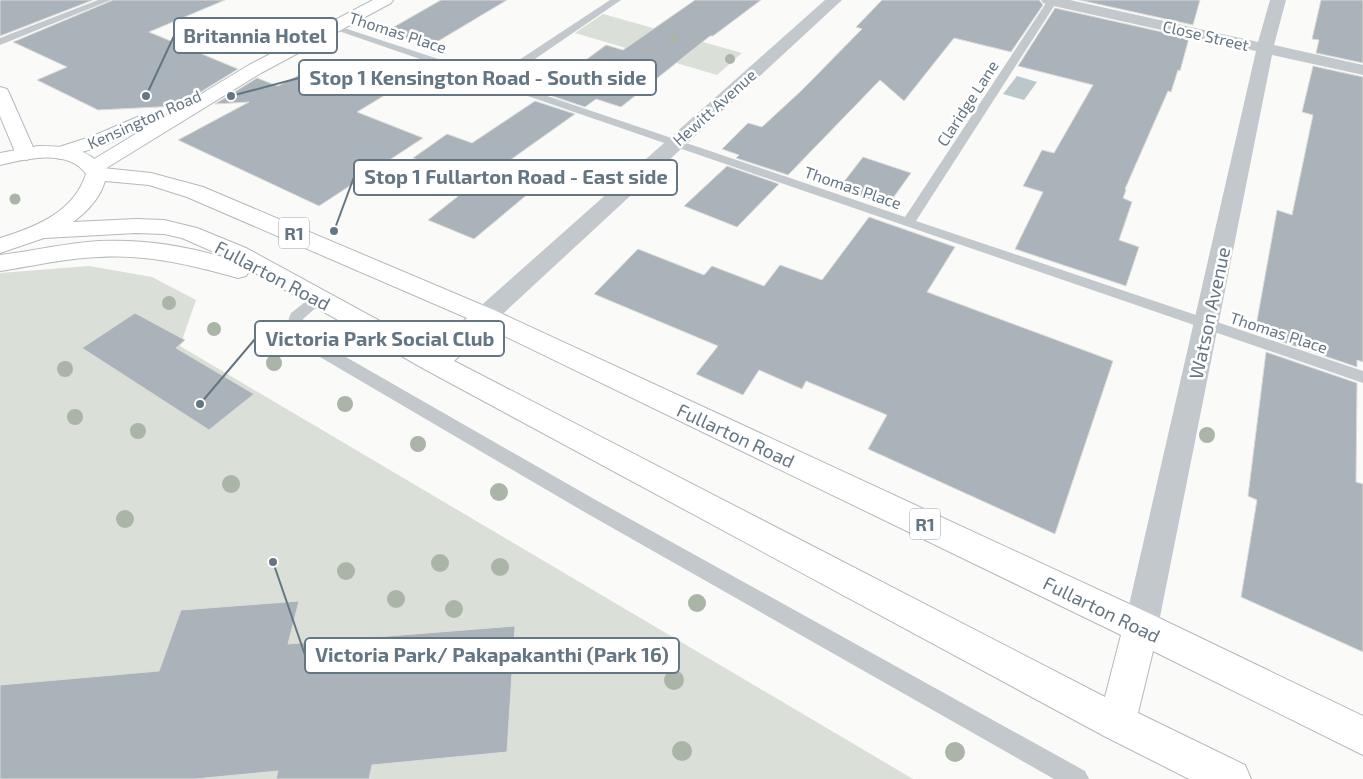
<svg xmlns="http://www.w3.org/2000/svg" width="1363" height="779" viewBox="0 0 1363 779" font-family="'Exo 2',sans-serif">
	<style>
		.green { fill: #dadfd7 }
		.water { fill: #bbc7cb }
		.building { fill: #aab3b9; stroke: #dcdcda }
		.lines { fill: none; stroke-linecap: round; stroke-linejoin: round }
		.secondary-casing { stroke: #b3babf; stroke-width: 2 }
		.highway-casing { stroke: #b4b9bd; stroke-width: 2 }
		.lane { fill: #c3c8cc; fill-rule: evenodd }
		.street { fill: #c3c8cc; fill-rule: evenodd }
		.secondary { fill: #fff; fill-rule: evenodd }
		.highway { fill: #fff; fill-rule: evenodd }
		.tree { fill: #aab4a7 }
		.labels { text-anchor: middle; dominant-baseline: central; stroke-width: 5; stroke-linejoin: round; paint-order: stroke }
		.far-street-label { font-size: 16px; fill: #657683; stroke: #fff }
		.shield { fill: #fff; stroke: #939fa8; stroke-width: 1 }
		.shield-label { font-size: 18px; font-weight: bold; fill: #657683 }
		.street-label { font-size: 19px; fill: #657683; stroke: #fff }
		.leader { fill: none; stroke: #657683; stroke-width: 2 }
		.callout-dot { fill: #657683; stroke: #fff; stroke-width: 2 }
		.callout { fill: #fff; stroke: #657683; stroke-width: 2 }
		.callout-label { font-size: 20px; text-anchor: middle; font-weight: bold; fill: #657683 }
	</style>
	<rect width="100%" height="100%" fill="#fafaf8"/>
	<g class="green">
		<path d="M603,14l139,39 -25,22 -142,-42z"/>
		<path d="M89,266l63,11 44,23 -16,46 733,433h-913v-506z"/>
	</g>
	<path class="water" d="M1017,76l20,6 -13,18 -21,-6z"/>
	<g class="building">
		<path d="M0,0h93l-93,36z"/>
		<path d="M113,0h112l-76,32 89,37 -60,37 -80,4 -61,-30 30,-13 -54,-25z"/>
		<path d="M441,0h66l-77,46 -45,-14z"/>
		<path d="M695,0h66l-48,36h-3l-89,71 -25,-8 -11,8 -39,-13 6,-4 -4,-2 58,-43 17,5z"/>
		<path d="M882,0h157l4,5 -32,47 -57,-14 -50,63 -24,-21 -92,95 -52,-17 3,-3 -17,-6 26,-26 14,4 40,-37 60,-61 -6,-2z"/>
		<path d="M1079,0h121l-7,25z"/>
		<path d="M1321,0h42v63l-47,-10 3,-13 -7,-1z"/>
		<path d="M1055,8l134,30 -9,33 -2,-1 -7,22 -3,-1 -43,98 1,1 -3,8 9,4 -13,38 20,7 -13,39 -111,-37 28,-57 -20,-6 19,-36 12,3 39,-68 -75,-19z"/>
		<path d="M319,65l71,27 -33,20 66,26 -104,68 -141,-66 71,-38 -34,2 42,-26 21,8z"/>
		<path d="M1313,66l50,11v285l-6,-2v7l-89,-30 1,-7 -13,-4 21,-116 15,5 21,-100 -11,-3z"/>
		<path d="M535,101l40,13 -76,54 42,15 -67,56 -46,-19 48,-38 -63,-24 34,-24 25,9z"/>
		<path d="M863,157l48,16 -23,32 -49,-17z"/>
		<path d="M727,166l52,18 -42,43 -53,-21z"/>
		<path d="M869,217l86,30 -28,45 186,69 -58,173 -187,-85 19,-34 -81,-34 -4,8 -43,-19 -16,25 -47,-21 22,-28 -124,-52 44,-45 66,26 8,-9 52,20 16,-21 42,15z"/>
		<path d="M135,313l50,27 -9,8 78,46 -45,36 -127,-82z"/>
		<path d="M1266,352l91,31 -1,99 7,2v168l-122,-55 16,-97 -9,-4z"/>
		<path d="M299,601l-11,43 227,-18 -8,126 -135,13 -3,14h-93l2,-8 -83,8h-195v-94l159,-14 22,-61z"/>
	</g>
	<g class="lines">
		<defs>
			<g id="secondary">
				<path d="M373,0h20l-2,3 -130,70 -161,99 -7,2 -7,-2 -3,-4 3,-4 163,-99z"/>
				<path d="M0,87l7,2 2,4 27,61 -3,4 -7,2 -7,-2 -3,-4 -16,-38z"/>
				<path d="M142,115l7,2 3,4 -3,4 -42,19 -47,15 -7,-2 -3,-4 3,-4 40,-13z"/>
			</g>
			<path id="highway" d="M38,146c24,0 50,1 65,22l48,5 52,14 291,123 659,305 210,101v39l-210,-104 -15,62 107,52 6,14h-62l-85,-43 -678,-366 -176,-100 -4,6 -8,2c-46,-13 -91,-24 -139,-21 -33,1 -66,9 -99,14v-16c33,-4 66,-12 99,-14 45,-2 90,5 133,19l-50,-22 -18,-4 -28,-1 -92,5 -44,15v-15c36,-11 74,-26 86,-64 -18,-26 -61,-15 -86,-9v-12zM105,181l44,4 38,12 280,121 -34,32 -187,-102 -49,-20 -33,-8 -28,-1 -63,3c14,-10 27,-24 32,-41zM488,328l633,307 -16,62 -651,-336z"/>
		</defs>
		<use href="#secondary" class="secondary-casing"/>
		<use href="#highway" class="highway-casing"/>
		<g class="lane">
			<path d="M98,0h13l-111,45v-7z"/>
			<path d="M610,0h11l-118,81 402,136 143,-217h10l-142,221 447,150v12l-1036,-356 5,-3 3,1 158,52z"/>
			<path d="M319,294l5,1 2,4 -23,20 1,14 290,166 491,272 4,8h-35l-473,-269 -290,-170c-4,-7 -4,-20 0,-27l23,-18z"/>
		</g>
		<g class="street">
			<path d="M825,0h17l-348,322 -9,3 -9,-3 -4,-6 4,-6z"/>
			<path d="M1041,0h29l188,42 12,-42h16l-12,45 89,20v10l-91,-20 -114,572 -5,12 -12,5 -12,-5 -5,-12 132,-576 -207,-46 -6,-2z"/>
		</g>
		<use href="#secondary" class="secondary"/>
		<use href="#highway" class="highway"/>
	</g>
	<g class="tree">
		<circle cx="674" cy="38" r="4.5"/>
		<circle cx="730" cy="59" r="5"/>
		<circle cx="15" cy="199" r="5.5"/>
		<circle cx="169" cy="303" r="7"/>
		<circle cx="214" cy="329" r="7"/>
		<circle cx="274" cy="363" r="8"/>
		<circle cx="65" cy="369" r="8"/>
		<circle cx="345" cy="404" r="8"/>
		<circle cx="75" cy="417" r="8"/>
		<circle cx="138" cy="431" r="8"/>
		<circle cx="1207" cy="435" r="8"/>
		<circle cx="418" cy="444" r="8"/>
		<circle cx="231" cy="484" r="9"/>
		<circle cx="499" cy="492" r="9"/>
		<circle cx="125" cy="519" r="9"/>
		<circle cx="440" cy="563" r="9"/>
		<circle cx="500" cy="567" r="9"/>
		<circle cx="346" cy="571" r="9"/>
		<circle cx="396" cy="599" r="9"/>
		<circle cx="697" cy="603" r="9"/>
		<circle cx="454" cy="609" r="9"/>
		<circle cx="674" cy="680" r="10"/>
		<circle cx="682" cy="751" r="10"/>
		<circle cx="955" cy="752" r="10"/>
	</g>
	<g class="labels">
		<g class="far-street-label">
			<text transform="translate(398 32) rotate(18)">Thomas Place</text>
			<text transform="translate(1206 35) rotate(13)">Close Street</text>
			<text transform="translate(967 103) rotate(-57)">Claridge Lane</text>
			<text transform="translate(714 107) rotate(-42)">Hewitt Avenue</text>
			<text transform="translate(144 119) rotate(-24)">Kensington Road</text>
			<text transform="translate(853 187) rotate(19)">Thomas Place</text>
			<text transform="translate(1279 332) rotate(18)">Thomas Place</text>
		</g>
		<g class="shield">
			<rect x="279" y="217.5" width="30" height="31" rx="4"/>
			<rect x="910" y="508.5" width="30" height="31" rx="4"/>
		</g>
		<g class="shield-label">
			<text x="294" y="233">R1</text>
			<text x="925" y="524">R1</text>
		</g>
		<g class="street-label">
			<text transform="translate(273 275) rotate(28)">Fullarton Road</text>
			<text transform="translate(1209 313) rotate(-78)">Watson Avenue</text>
			<text transform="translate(736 435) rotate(25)">Fullarton Road</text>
			<text transform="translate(1102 609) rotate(26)">Fullarton Road</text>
		</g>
	</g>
	<path class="leader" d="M146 96L174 36M231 96L299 78M334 231L354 177M200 404L255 339M273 562L305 655"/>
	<g class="callout-dot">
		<circle cx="146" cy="96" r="5"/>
		<circle cx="231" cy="96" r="5"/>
		<circle cx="334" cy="231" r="5"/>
		<circle cx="200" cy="404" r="5"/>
		<circle cx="273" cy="562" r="5"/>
	</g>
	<g class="callout">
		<rect x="174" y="18" width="163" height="35" rx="5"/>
		<rect x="299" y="60" width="357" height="35" rx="5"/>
		<rect x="354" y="160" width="323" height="35" rx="5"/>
		<rect x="255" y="321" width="249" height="35" rx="5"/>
		<rect x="305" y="638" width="374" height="35" rx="5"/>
	</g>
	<g class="callout-label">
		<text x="255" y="43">Britannia Hotel</text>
		<text x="478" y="85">Stop 1 Kensington Road - South side</text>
		<text x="516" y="184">Stop 1 Fullarton Road - East side</text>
		<text x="380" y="346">Victoria Park Social Club</text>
		<text x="492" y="662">Victoria Park/ Pakapakanthi (Park 16)</text>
	</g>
</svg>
